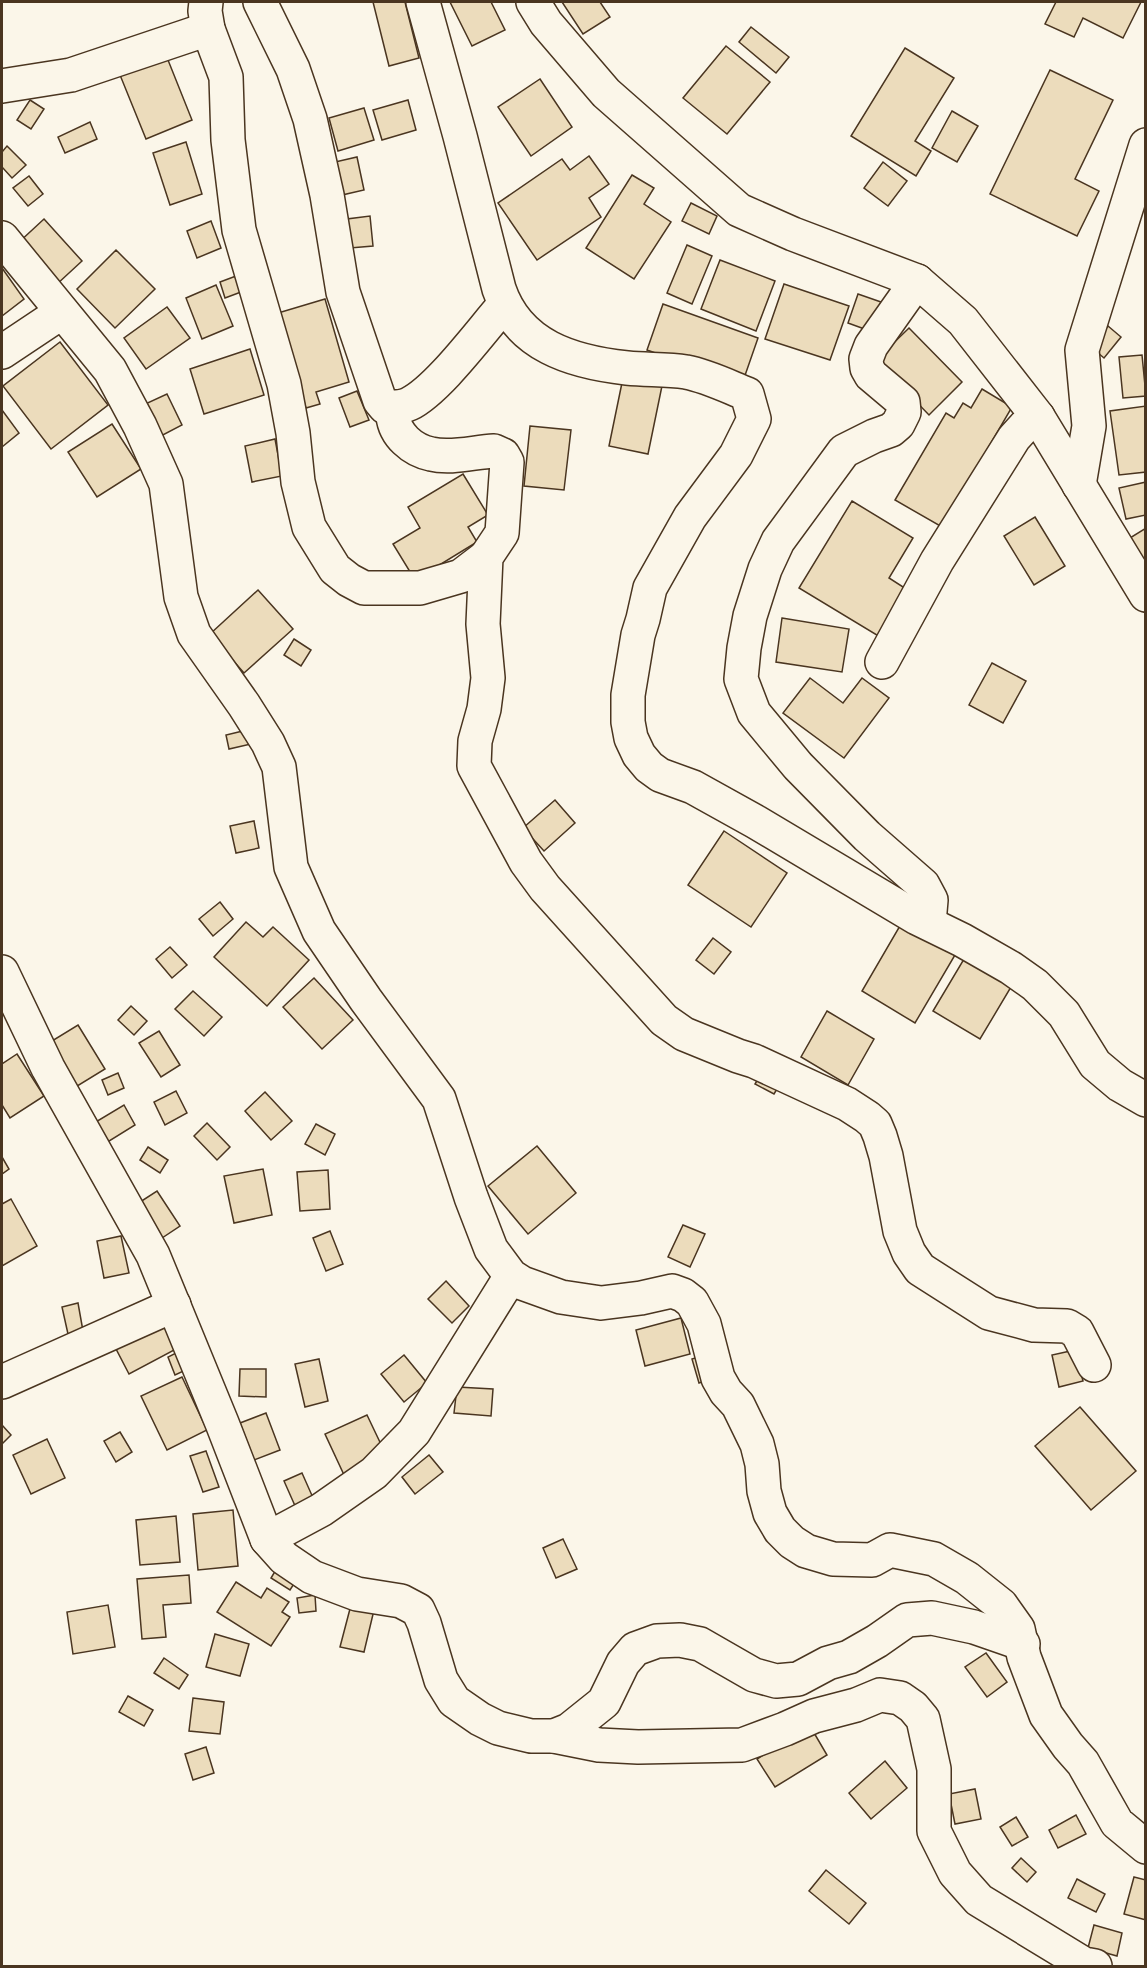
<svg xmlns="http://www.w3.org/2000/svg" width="1147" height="1968" viewBox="0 0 1147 1968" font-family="'Public Sans',sans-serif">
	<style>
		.building { fill: #ecdcbc; stroke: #4a3520; stroke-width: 1.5 }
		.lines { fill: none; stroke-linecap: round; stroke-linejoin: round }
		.minor-casing { stroke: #4a3520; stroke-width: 36 }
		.major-casing { stroke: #4a3520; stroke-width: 36 }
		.minor { stroke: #fbf6e9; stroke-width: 33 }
		.major { stroke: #fbf6e9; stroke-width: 33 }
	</style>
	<rect width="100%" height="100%" fill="#fbf6e9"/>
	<g class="building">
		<path d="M373,2h32l14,56 -30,8z"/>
		<path d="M450,2h41l14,28 -33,16z"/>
		<path d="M562,2h38l10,15 -27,17z"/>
		<path d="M1056,2h85l-18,36 -40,-20 -9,19 -29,-13z"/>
		<path d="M751,27l38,30 -13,16 -37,-31z"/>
		<path d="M726,46l44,36 -43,52 -44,-36z"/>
		<path d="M905,48l49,30 -39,63 16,10 -15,25 -65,-40z"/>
		<path d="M166,55l26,65 -46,19 -26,-64z"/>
		<path d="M1050,70l63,30 -38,79 24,12 -22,45 -87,-42z"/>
		<path d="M540,79l32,48 -41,29 -33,-49z"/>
		<path d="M30,100l14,9 -13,20 -14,-9z"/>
		<path d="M408,100l8,30 -34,10 -9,-30z"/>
		<path d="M364,108l10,32 -36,11 -9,-33z"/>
		<path d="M952,111l26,15 -21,36 -25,-14z"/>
		<path d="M90,122l7,17 -32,14 -7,-16z"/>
		<path d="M186,142l16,52 -32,11 -17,-52z"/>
		<path d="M7,146l19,19 -14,13 -10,-11v-15z"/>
		<path d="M589,156l20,28 -20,14 12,19 -64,43 -39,-57 64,-44 8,11z"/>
		<path d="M357,157l7,33 -22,5 -7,-33z"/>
		<path d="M883,162l24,19 -19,25 -24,-18z"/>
		<path d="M632,175l22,13 -10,16 27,18 -37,57 -48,-31z"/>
		<path d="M29,176l14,18 -15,12 -15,-18z"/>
		<path d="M691,203l26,13 -8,18 -27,-13z"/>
		<path d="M370,216l3,30 -23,2 -3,-29z"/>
		<path d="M44,219l38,42 -26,24 -39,-41z"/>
		<path d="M211,221l10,27 -24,10 -10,-27z"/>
		<path d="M687,245l25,11 -20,48 -25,-11z"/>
		<path d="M116,250l39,39 -40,39 -38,-39z"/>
		<path d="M720,260l55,21 -19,50 -55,-22z"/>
		<path d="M2,268l22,31 -22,17z"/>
		<path d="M236,276l5,16 -16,6 -5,-16z"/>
		<path d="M784,284l65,22 -19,54 -65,-21z"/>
		<path d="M216,285l17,41 -31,13 -16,-41z"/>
		<path d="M858,294l23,8 -11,29 -22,-8z"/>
		<path d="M325,299l24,83 -33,10 4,12 -14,4 -28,-95z"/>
		<path d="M663,304l95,34 -16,46 -95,-34z"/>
		<path d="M167,307l23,31 -44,31 -22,-31z"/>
		<path d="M1108,326l13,11 -17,21 -13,-11z"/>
		<path d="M909,328l53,54 -33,33 -53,-55z"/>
		<path d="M60,342l48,63 -57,44 -48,-63z"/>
		<path d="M250,349l14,46 -60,19 -14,-45z"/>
		<path d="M1142,355l4,41 -23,2 -4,-41z"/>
		<path d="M624,373l39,8 -15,73 -39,-8z"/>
		<path d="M982,389l30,18 -70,120 -47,-27 51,-87 8,5 9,-15 8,5z"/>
		<path d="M357,391l12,29 -19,7 -11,-29z"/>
		<path d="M167,394l15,31 -23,12 -16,-32z"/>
		<path d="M1146,406v66l-27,3 -9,-64z"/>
		<path d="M2,410l17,23 -17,14z"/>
		<path d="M112,424l29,45 -44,28 -29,-45z"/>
		<path d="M530,426l41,4 -7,60 -40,-4z"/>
		<path d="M275,439l7,37 -30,6 -7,-36z"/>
		<path d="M463,474l25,41 -20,12 9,15 -62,38 -22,-36 27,-16 -12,-21z"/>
		<path d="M1146,482v33l-20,4 -7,-31z"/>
		<path d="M852,501l61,37 -24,40 25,16 -29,46 -86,-52z"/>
		<path d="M1035,517l30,49 -31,19 -30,-49z"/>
		<path d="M1146,528v47l-21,-34z"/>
		<path d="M258,590l35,39 -49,44 -34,-39z"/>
		<path d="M782,618l67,11 -7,43 -66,-10z"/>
		<path d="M294,639l17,11 -10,16 -17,-11z"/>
		<path d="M992,663l34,18 -23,42 -34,-18z"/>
		<path d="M810,678l33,25 19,-25 27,20 -45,60 -61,-45z"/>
		<path d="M247,730l4,14 -22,5 -3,-14z"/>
		<path d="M555,800l20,23 -31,28 -21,-23z"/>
		<path d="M254,821l5,27 -23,5 -6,-27z"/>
		<path d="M724,831l63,42 -36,54 -63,-42z"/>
		<path d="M220,902l13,17 -20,17 -14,-17z"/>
		<path d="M246,922l17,15 10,-10 36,33 -42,46 -53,-49z"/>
		<path d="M901,924l54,31 -40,68 -53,-32z"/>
		<path d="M713,938l18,14 -17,22 -18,-14z"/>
		<path d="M170,947l17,18 -15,13 -16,-19z"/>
		<path d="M964,959l47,28 -31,52 -47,-28z"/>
		<path d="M314,978l39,42 -31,29 -39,-42z"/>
		<path d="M193,991l29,26 -18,19 -29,-27z"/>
		<path d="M131,1006l16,15 -13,14 -16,-15z"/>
		<path d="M827,1011l47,28 -26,46 -47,-28z"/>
		<path d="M78,1025l27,44 -31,19 -27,-44z"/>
		<path d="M159,1031l21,34 -19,12 -22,-34z"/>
		<path d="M17,1054l27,42 -34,22 -8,-13v-41z"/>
		<path d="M118,1073l6,15 -16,7 -6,-15z"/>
		<path d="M761,1074l19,10 -6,10 -19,-10z"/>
		<path d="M176,1091l11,22 -22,12 -11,-23z"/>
		<path d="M265,1092l27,29 -21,19 -26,-29z"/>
		<path d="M124,1105l11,20 -29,18 -12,-20z"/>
		<path d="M207,1123l23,24 -13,13 -23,-24z"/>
		<path d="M316,1124l19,10 -10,21 -20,-11z"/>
		<path d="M537,1146l39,47 -48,41 -40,-48z"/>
		<path d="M148,1147l20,13 -8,13 -20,-13z"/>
		<path d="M2,1157l7,12 -7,5z"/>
		<path d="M263,1169l9,46 -38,8 -10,-47z"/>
		<path d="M328,1170l2,39 -30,2 -3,-39z"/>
		<path d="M157,1191l23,35 -18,12 -22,-36z"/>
		<path d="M11,1199l26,47 -35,20v-62z"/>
		<path d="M683,1225l22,9 -15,33 -22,-10z"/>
		<path d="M330,1231l13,33 -17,7 -13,-33z"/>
		<path d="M121,1236l8,37 -25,5 -7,-37z"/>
		<path d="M446,1281l23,25 -17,17 -24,-24z"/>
		<path d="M78,1303l5,28 -15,3 -6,-27z"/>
		<path d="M681,1318l9,36 -45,12 -9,-36z"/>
		<path d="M164,1319l14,29 -49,26 -15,-29z"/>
		<path d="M1075,1350l8,31 -24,6 -7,-32z"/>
		<path d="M180,1351l8,18 -13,6 -7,-18z"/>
		<path d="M404,1355l23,28 -23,19 -23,-28z"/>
		<path d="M705,1355l6,24 -12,4 -7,-24z"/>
		<path d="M319,1359l9,42 -23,6 -10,-43z"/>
		<path d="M240,1369h26v28l-27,-1z"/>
		<path d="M182,1377l25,53 -40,20 -26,-54z"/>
		<path d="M457,1387l36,2 -2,27 -37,-3z"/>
		<path d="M1080,1407l56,64 -45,39 -56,-64z"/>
		<path d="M266,1413l14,37 -26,10 -14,-37z"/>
		<path d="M367,1415l20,42 -42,20 -20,-43z"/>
		<path d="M2,1425l9,10 -9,9z"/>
		<path d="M120,1432l12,20 -16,10 -12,-21z"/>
		<path d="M47,1439l18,39 -34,16 -18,-39z"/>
		<path d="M206,1451l13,36 -16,5 -13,-36z"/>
		<path d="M429,1455l14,17 -28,22 -13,-17z"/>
		<path d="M302,1473l12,27 -18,8 -12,-27z"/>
		<path d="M233,1510l5,56 -40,4 -5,-56z"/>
		<path d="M176,1516l4,46 -40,3 -4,-45z"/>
		<path d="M563,1539l14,30 -21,9 -13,-30z"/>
		<path d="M277,1568l20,11 -7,11 -19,-12z"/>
		<path d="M189,1575l2,28 -28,2 3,32 -24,2 -5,-60z"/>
		<path d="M236,1582l25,16 6,-10 22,14 -7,10 8,5 -19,29 -54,-34z"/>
		<path d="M315,1595l1,16 -17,2 -2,-15z"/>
		<path d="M108,1605l7,42 -42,7 -6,-42z"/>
		<path d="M351,1605l23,5 -10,42 -24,-5z"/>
		<path d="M215,1634l34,10 -9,32 -34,-9z"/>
		<path d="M986,1653l21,29 -20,15 -22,-30z"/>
		<path d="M164,1658l24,17 -9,14 -25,-16z"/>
		<path d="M128,1696l25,14 -9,16 -25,-14z"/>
		<path d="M193,1698l31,4 -4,32 -31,-3z"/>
		<path d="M810,1726l17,29 -52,32 -18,-28z"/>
		<path d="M206,1747l8,26 -21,7 -8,-26z"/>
		<path d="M885,1761l22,27 -36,31 -22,-26z"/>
		<path d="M975,1789l6,30 -26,5 -6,-30z"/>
		<path d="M1076,1815l10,19 -28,14 -9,-18z"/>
		<path d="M1016,1817l12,20 -16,9 -12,-19z"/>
		<path d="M1021,1858l15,14 -9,10 -15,-14z"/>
		<path d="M826,1870l40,33 -17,21 -40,-33z"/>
		<path d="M1134,1877l12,3v40l-22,-6z"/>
		<path d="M1077,1879l28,15 -9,18 -28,-14z"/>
		<path d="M1094,1925l28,8 -5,23 -29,-8z"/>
	</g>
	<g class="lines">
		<defs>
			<g id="minor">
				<path d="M206,2l-1,9 3,18 18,48 2,63 11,90 45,154 9,49 5,49 11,45 26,42 14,11 15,8h56l41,-12 25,-19"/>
				<path d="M260,2l33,67 17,50 17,76 16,97 37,109 5,6c9,0 16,1 24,-3 29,-14 72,-73 95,-99"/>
				<path d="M423,2l37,134 39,153c19,57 73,73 128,79 20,2 40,1 59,4 21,4 41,14 61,22l7,25 -18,36 -46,62 -40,71 -7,31 -5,16 -10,60v27l3,16 8,17 10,12 11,8 33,12 63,35 161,96 45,22 49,28 24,17 29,29 31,50 25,21 26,15"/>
				<path d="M2,86l69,-11 137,-46"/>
				<path d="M2,238l108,132 30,56 26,58 15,113 13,37 50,71 24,38 11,24 12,100 28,64 47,69 73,99 32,98 20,52 20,27 11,7 39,14 40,6 40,-5 31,-7 11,4 9,7 12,22 14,54 8,14 12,13 19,39 5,20 2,27 6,22 10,17 12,12 14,9 27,8 39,1 18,-10 44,9 33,19 34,27 17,24 6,28 22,58 22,31 15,17 34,60 29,24"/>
				<path d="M917,281l-46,65 -5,13 1,9 4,7 32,27 1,10 -6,12 -7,6 -17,6 -30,15 -66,90 -13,28 -15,47 -6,32 -3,31 13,34 44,53 69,70 56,49 8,15 -2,23"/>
				<path d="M2,352l60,-40"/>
				<path d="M400,407l-7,9c2,19 19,34 38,38 20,5 43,-2 63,-3l9,4 4,7 -5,71 -16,24 -3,67 5,54 -4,31 -9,32 -1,25 52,96 19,26 119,132 20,14 54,22 16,5 93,43 20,13 8,7 5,12 6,20 14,75 9,22 11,16 69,44 45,12 33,1 10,6 17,33"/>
				<path d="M1079,485l10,-59 -7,-76 64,-205"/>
				<path d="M882,662l55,-101 77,-123 10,-11 14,-10"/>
				<path d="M2,972l46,96 105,187 69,168 45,116 17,19 28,19 45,17 44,7 17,9 6,13 17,57 13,21 26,18 18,9 33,8h23l15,-6 35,-28 19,-39 12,-14 22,-8 23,-1 20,4 54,31 22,6 22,-2 30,-16 21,-6 28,-16 30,-21 25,-2 42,9 49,17"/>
				<path d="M2,1382l172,-77"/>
				<path d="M267,1539l54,-29 53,-37 40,-41 97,-156"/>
				<path d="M554,1736l45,9 39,2 104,-2 43,-16 29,-13 42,-11 24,-10 20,3 13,9 10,12 11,50v62l21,42 24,27 105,64 11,2"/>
			</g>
			<path id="major" d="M533,2l13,21 60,70 133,117 54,24 124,47 46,40 75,96 108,178"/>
		</defs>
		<use href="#minor" class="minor-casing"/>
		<use href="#major" class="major-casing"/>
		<use href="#minor" class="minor"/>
		<use href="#major" class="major"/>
	</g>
	<rect width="1147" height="1968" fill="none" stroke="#4a3520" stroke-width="6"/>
</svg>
